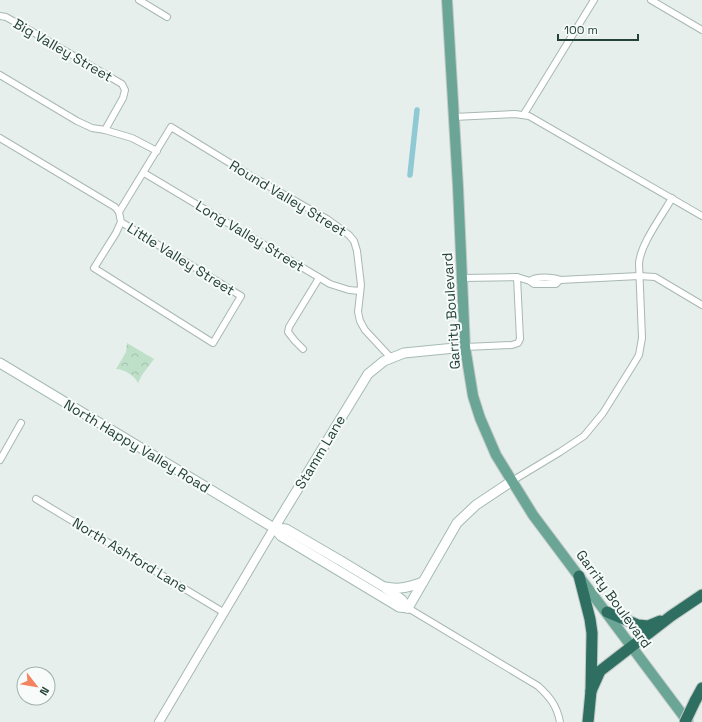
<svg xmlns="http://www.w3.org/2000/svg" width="702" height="722" viewBox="0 0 702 722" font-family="'Space Grotesk',sans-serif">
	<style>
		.park { fill: url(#park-crowns) }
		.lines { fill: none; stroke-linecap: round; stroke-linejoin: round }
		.canal { stroke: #8ec9d4; stroke-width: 5.5 }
		.minor-casing { stroke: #a8b8b2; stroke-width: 8 }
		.tertiary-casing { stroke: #a8b8b2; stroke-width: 10 }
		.secondary-casing { stroke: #a4bbb3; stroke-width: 11 }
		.primary-casing { stroke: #c2cac8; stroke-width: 12 }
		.motorway-casing { stroke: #c2cac8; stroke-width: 13 }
		.minor { stroke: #fff; stroke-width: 6 }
		.tertiary { stroke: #fff; stroke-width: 8 }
		.secondary { stroke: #fff; stroke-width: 9 }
		.primary { stroke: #6aa596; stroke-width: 10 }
		.motorway { stroke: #2f6f62; stroke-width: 11 }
		.motorway-bridge-casing { stroke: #c2cac8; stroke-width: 13; stroke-linecap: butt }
		.motorway-bridge { stroke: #2f6f62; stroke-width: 11 }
		.labels { text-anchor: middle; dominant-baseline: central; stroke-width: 4; stroke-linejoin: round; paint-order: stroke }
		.street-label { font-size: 14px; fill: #24423a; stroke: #f7fbf9 }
	</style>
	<defs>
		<pattern id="park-crowns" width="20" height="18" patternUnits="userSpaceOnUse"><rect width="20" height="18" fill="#bfe0c8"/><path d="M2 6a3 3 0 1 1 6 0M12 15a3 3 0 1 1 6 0" fill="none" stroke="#a4c1ad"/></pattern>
	</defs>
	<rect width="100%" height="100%" fill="#e6efeb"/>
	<path class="park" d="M127,343l27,16 -12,16 -4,8c-3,-7 -14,-14 -22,-14l10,-17z"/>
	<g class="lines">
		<path class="canal" d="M410,175l7,-65"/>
		<defs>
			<g id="minor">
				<path d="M139,0l28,17"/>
				<path d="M651,0l51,30"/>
				<path d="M0,16l6,1 25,14 91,53 3,6 -2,8 -18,32"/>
				<path d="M0,75l77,46 15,7 13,2 27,8 25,13"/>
				<path d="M524,114l70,-114"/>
				<path d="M454,117l61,-3 14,2 173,100"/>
				<path d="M0,138l115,69 4,5"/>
				<path d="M144,173l186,111 19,6 11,1"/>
				<path d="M121,222l120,74 -28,47 -119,-75 22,-35 5,-11 -2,-10 52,-85 80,49 76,43 22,16 5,6 3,10 4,34 -3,27 2,9 5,9 26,28"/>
				<path d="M463,278l54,-1 13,4 4,3h22l4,-4"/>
				<path d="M530,281c6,-5 23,-4 30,-1l79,-4 16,1 47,28"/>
				<path d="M465,347l47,-2 6,-2 2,-4 -3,-62"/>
				<path d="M303,349l-8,-8 -7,-9 1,-5 30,-49"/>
				<path d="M0,460l21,-37"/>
				<path d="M512,481l48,-29 24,-16 19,-23 30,-48 6,-10 3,-17 -3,-75c2,-20 23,-47 33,-65"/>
				<path d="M36,499l187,113"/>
				<path d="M408,608l130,78c12,11 19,20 22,36"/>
			</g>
			<path id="tertiary" d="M159,722l115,-194"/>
			<g id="secondary">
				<path d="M0,363l274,165 7,8 118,71 9,1"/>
				<path d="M274,528l94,-154 16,-13 20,-8 61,-6"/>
				<path d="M274,528l12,1 55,32 43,26 18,13 6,8"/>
				<path d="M385,587c15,3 24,0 38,-5"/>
				<path d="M408,608l49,-85 19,-18 36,-24"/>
			</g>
			<path id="primary" d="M447,0l11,187 7,160 8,49 7,22 16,37 37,60 155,207"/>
			<g id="motorway">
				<path d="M579,576l11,43 2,14 -1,58 -3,31"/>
				<path d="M607,612l31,13 10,1 12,-5"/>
				<path d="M591,691l9,-20 71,-55 31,-21"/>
				<path d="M695,701l7,-13"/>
			</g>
		</defs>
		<use href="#minor" class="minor-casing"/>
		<use href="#tertiary" class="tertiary-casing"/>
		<use href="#secondary" class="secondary-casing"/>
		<use href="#primary" class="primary-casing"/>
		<use href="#motorway" class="motorway-casing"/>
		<use href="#minor" class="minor"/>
		<use href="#tertiary" class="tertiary"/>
		<use href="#secondary" class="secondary"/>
		<use href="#primary" class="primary"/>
		<use href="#motorway" class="motorway"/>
		<defs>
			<path id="motorway-bridge" d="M685,722l10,-21"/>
		</defs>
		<use href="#motorway-bridge" class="motorway-bridge-casing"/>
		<use href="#motorway-bridge" class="motorway-bridge"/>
	</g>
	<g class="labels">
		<g class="street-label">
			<text transform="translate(63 50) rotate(30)">Big Valley Street</text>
			<text transform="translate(288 198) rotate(31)">Round Valley Street</text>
			<text transform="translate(250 236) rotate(31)">Long Valley Street</text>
			<text transform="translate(181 259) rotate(32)">Little Valley Street</text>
			<text transform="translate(451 311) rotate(-94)">Garrity Boulevard</text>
			<text transform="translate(137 446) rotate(31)">North Happy Valley Road</text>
			<text transform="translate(320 452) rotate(-59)">Stamm Lane</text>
			<text transform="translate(130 555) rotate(31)">North Ashford Lane</text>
			<text transform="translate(614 599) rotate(54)">Garrity Boulevard</text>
		</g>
	</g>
	<g transform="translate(36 686) rotate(121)"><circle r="19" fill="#f7fbf9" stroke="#a3b1ad"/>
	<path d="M0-3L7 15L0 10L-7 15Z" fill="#f4845f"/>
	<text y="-6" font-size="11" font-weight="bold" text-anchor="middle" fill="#24423a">N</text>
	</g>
	<path d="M558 34v6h80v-6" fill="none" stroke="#24423a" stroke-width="2"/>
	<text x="564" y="34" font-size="12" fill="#24423a" stroke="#f7fbf9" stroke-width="3" paint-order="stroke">100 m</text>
</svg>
